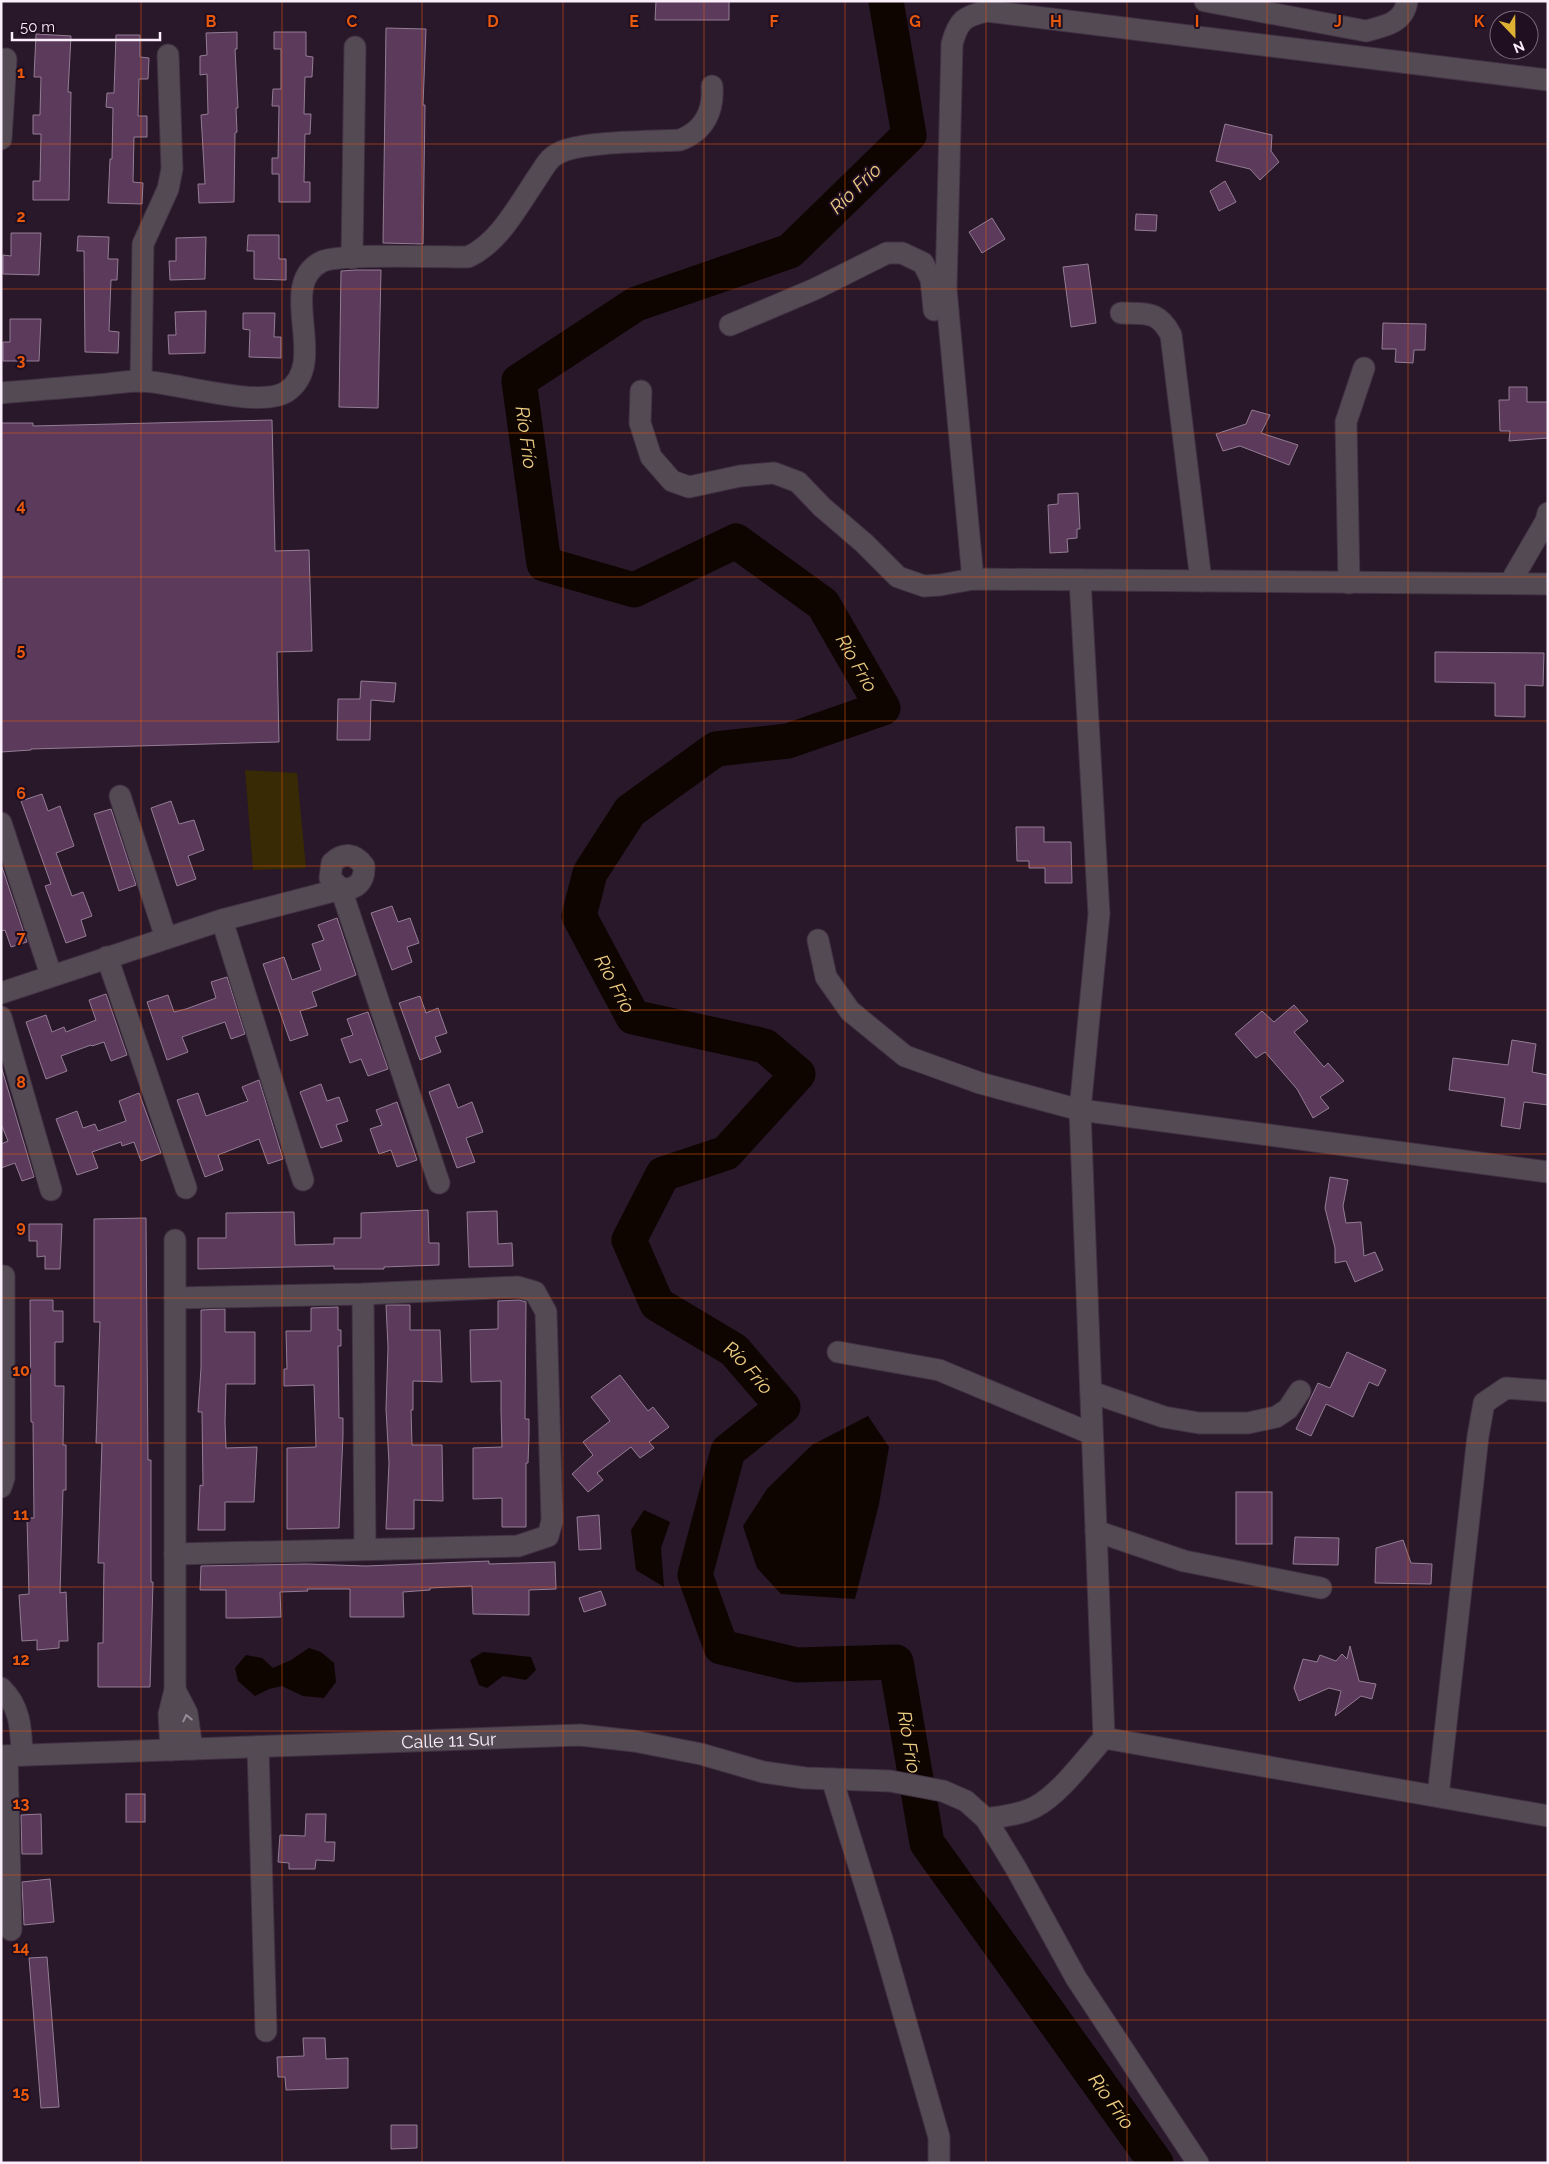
<svg xmlns="http://www.w3.org/2000/svg" width="1549" height="2164" viewBox="0 0 1549 2164" font-family="Raleway,sans-serif">
	<style>
		.green { fill: #382a05 }
		.water { fill: #0e0500 }
		.lines { fill: none; stroke-linecap: round; stroke-linejoin: round }
		.river { stroke: #0e0500; stroke-width: 35 }
		.building { fill: #5b3a5c; stroke: #947d94 }
		.minor-casing { stroke: #423143; stroke-width: 23 }
		.minor { stroke: #534a54; stroke-width: 21 }
		.oneway { stroke: #978c97 }
		.grid { fill: none; stroke: #e8590c; stroke-width: 1; stroke-opacity: 0.55 }
		.labels { text-anchor: middle; dominant-baseline: central; stroke-width: 4; stroke-linejoin: round; paint-order: stroke }
		.street-label { font-size: 18px; fill: #fceffc; stroke: #200e21 }
		.water-label { font-size: 19px; font-style: italic; fill: #edcd82; stroke: #200e21 }
		.grid-label { font-size: 16px; text-anchor: middle; font-weight: bold; fill: #e8590c; stroke: #200e21; stroke-width: 4; stroke-linejoin: round; paint-order: stroke }
	</style>
	<rect width="100%" height="100%" fill="#29172a"/>
	<path class="green" d="M245,770l52,3 9,95 -53,2z"/>
	<g class="water">
		<path d="M868,1416l21,31 -10,57 -24,95 -74,-5 -24,-26 -14,-42 24,-37 45,-44z"/>
		<path d="M644,1510l26,12 -9,26 3,39 -28,-17 -5,-40z"/>
		<path d="M309,1648l12,4 13,11 2,19 -12,16 -21,-2 -21,-10 -13,3 -14,7 -17,-15 -3,-13 11,-13 16,3 11,10 18,-8z"/>
		<path d="M483,1652l48,5 5,13 -10,10 -23,-4 -16,12 -8,-3 -9,-25z"/>
	</g>
	<g class="lines">
		<path class="river" id="s1" d="M886,1l23,134 -119,116 -154,53 -117,77 25,183 90,26 102,-49 87,63 60,104 -95,33 -72,8 -86,62 -40,62 -11,43 54,101 132,29 33,28 -72,79 -63,21 -34,66 28,64 77,46 49,57 -55,44 -33,124 26,72 76,18 99,-3 31,181 229,320"/>
	</g>
	<g class="building">
		<path d="M656,1h73v19h-74z"/>
		<path d="M386,28l40,1 -3,76h2l-2,139 -40,-1z"/>
		<path d="M237,32v17h-2l3,59h-2l1,24 -2,1 -1,69 -35,1 -1,-19h7l-4,-69 7,-1 -1,-40 -7,1v-19l7,-1 -1,-22z"/>
		<path d="M274,32h32v24l7,1 -1,20h-7l-1,37h7l-1,20h-5l-1,48h6v20h-31v-28h-7v-16h6l1,-52h-7l1,-17h8v-40h-7z"/>
		<path d="M36,34l35,2 -3,56h3l-2,108h-36v-19h7l1,-47h-8v-19h7l1,-38h-7z"/>
		<path d="M116,35h24v22l9,1 -1,21h-9l-1,37h9v21h-13l-1,45 10,1 -1,21 -34,-1 2,-44h2l1,-51 -7,-1 1,-14h7z"/>
		<path d="M1225,124l47,11 -1,16 8,11 -19,18 -10,-11 -34,-8z"/>
		<path d="M1225,181l11,21 -17,9 -9,-20z"/>
		<path d="M1136,214l21,1 -1,16 -21,-1z"/>
		<path d="M992,218l13,21 -23,14 -13,-21z"/>
		<path d="M11,233h30l-2,42 -36,-1v-19l8,1z"/>
		<path d="M248,235h31v24h7v21l-32,-1v-28h-7z"/>
		<path d="M78,236l31,1 -1,22h10l-1,21h-6l-2,51 10,1 -1,21 -33,-1 -1,-101h-7z"/>
		<path d="M206,237l-1,42 -35,1 -1,-19h7v-23z"/>
		<path d="M1088,264l8,59 -25,4 -8,-60z"/>
		<path d="M356,270h25l-3,138 -39,-1 2,-136z"/>
		<path d="M206,311l-1,42 -36,1 -1,-19h8l-1,-23z"/>
		<path d="M243,313h32l-1,24h7v21l-32,-1 1,-27 -7,-1z"/>
		<path d="M10,319h31l-2,42h-36v-19h7z"/>
		<path d="M1383,323l43,1 -1,26h-11l-1,13 -18,-1 1,-13h-14z"/>
		<path d="M1509,387h18v15h21v36l-39,3 1,-10h-10l-1,-31h10z"/>
		<path d="M1252,410l18,5 -9,18 37,12 -9,20 -49,-19 -17,5 -7,-17 30,-10z"/>
		<path d="M272,420l3,131 34,-1 3,101 -35,1 2,90 -248,7v1l-30,2v-329h32v3z"/>
		<path d="M1078,493l2,36h-3v9l-10,1 1,13 -18,1 -2,-48 10,-1v-10z"/>
		<path d="M1435,652l109,1 -1,33 -18,-1v32l-30,-1v-33l-60,-1z"/>
		<path d="M361,681l35,2 -2,19 -23,-2 -1,40h-33l1,-41h22z"/>
		<path d="M42,794l6,17 12,-5 14,40 -18,7 16,43 11,-4 9,24 -11,4 5,16 -20,7 -21,-57 6,-2 -30,-83z"/>
		<path d="M171,801l8,23 15,-4 10,30 -16,6 8,23 -19,7 -26,-78z"/>
		<path d="M111,809l25,76 -17,6 -25,-77z"/>
		<path d="M1016,827h28v15h27l1,41h-27v-15h-16v-7h-12z"/>
		<path d="M1,864l26,78 -16,5 -6,-17 -4,1z"/>
		<path d="M392,906l6,16 12,-4 9,25 -12,4 5,15 -20,8 -21,-57z"/>
		<path d="M337,918l19,57 -44,17 5,14 -17,5 8,24 -18,6 -27,-77 21,-7 8,23 29,-10 -9,-26 12,-4 -6,-15z"/>
		<path d="M227,977l18,57 -14,5 -6,-17 -12,4 -31,11 6,15 -21,8 -20,-58 21,-7 6,17 12,-3 30,-11 -5,-16z"/>
		<path d="M106,994l21,61 -16,6 -7,-19 -12,4 -1,-1 -30,11 6,15 -21,8 -20,-57 20,-7 6,17 12,-5 2,5 30,-12 -7,-20z"/>
		<path d="M420,996l6,17 12,-5 9,25 -12,4 6,15 -21,8 -21,-57z"/>
		<path d="M1294,1005l14,16 -14,11 30,35 4,-4 16,18 -24,16 9,11 -16,10 -16,-29 -32,-37 -9,6 -21,-24 27,-23 12,11z"/>
		<path d="M368,1012l20,57 -20,7 -7,-17 -11,4 -9,-24 12,-4 -6,-16z"/>
		<path d="M1512,1040l24,4 -4,28 16,3v30l-24,-3 -4,27 -19,-3 4,-28 -56,-8 4,-32 55,7z"/>
		<path d="M1,1066l33,111 -12,4 -7,-18 -14,5v-24l7,-3 -7,-17z"/>
		<path d="M259,1080l24,79 -15,5 -9,-25 -41,16 5,15 -18,7 -28,-77 21,-7 8,23 42,-15 -6,-14z"/>
		<path d="M321,1084l6,17 12,-4 9,24 -12,4 6,16 -21,7 -21,-56z"/>
		<path d="M449,1084l9,24 14,-6 11,30 -17,6 9,24 -18,6 -28,-76z"/>
		<path d="M139,1093l22,60 -20,8 -7,-19 -12,4 -1,-4 -29,10 6,16 -21,7 -21,-56 21,-8 6,17 12,-4 3,7 28,-10 -7,-20z"/>
		<path d="M397,1102l20,58 -20,7 -6,-17 -12,4 -9,-25 12,-4 -6,-15z"/>
		<path d="M1330,1177l18,3 -5,26 3,17 15,-1 3,34 11,-4 8,18 -28,12 -9,-21 -11,2v-15l-10,-40z"/>
		<path d="M428,1210l1,33h10v22l-55,2v2h-50v-3l-136,3v-31h28v-25l68,-1 1,33 39,-1v-6h27v-25z"/>
		<path d="M497,1211l1,33 14,-1 1,23 -44,1 -2,-55z"/>
		<path d="M146,1218l2,242h3v122h2l-3,105h-52v-44h5l1,-80h-6l4,-120h-6l4,-121h-6v-103z"/>
		<path d="M29,1224h33l-2,45h-15v-13l-8,1v-16h-8z"/>
		<path d="M30,1300h23v11h10v31h-8v44h9l-1,59h3v45h-3l-3,103 6,-1 2,49h-9v7l-22,2v-10l-15,1 -3,-46 10,-1 -2,-76h7l-1,-96h-2z"/>
		<path d="M519,1300l7,2 -1,117h4v17l-1,27h-2v64h-24v-29l-29,1v-51l29,-1 -1,-37v-29l-30,1 -1,-52 28,-1v-28z"/>
		<path d="M386,1305h24v25h30l2,52 -29,-1v29h-2l1,35h30l1,56 -29,-1v29h-28l3,-66 -3,-54 2,-62z"/>
		<path d="M338,1307v23h3v16h-3l1,72h4v17l-4,93 -52,1v-81l29,-1 -2,-62 -30,1v-17h3l-1,-38h25v-23z"/>
		<path d="M225,1309v23h30v52h-29l-1,38 1,26 31,-1 -3,55h-29v28h-27l2,-45 3,1 -1,-74h-4l3,-44v-58z"/>
		<path d="M1347,1352l39,18 -8,16 -9,-4 -16,35 -27,-13 -15,32 -15,-7 22,-46 12,5z"/>
		<path d="M620,1375l28,36 5,-4 16,20 -20,15 5,6 -14,10 -9,-11 -34,26 6,7 -15,12 -16,-18 21,-19 -10,-13 27,-21 -19,-24z"/>
		<rect x="1236" y="1492" width="36" height="52"/>
		<path d="M599,1515l2,34 -22,1 -2,-33z"/>
		<path d="M1295,1537l44,1 -1,27 -45,-1z"/>
		<path d="M1403,1540l8,23 21,1 -1,20 -56,-1 1,-35z"/>
		<path d="M489,1561v3l66,-2 1,27 -27,1v25l-56,-1 -1,-28 -42,2v2l-27,2 1,25h-54v-28h-43l1,2 -28,1 1,25 -39,1h-16v-28h-26l1,-24 106,-2 59,2z"/>
		<path d="M601,1591l5,14 -22,7 -5,-14z"/>
		<path d="M1350,1646l9,35 17,3 -4,15 -11,-3 -26,20 6,-25 -12,-3 -30,13 -5,-13 9,-29 14,3 3,-7 16,6 6,-7 5,5z"/>
		<rect x="126" y="1794" width="19" height="28"/>
		<path d="M41,1814l1,40h-20l-1,-39z"/>
		<path d="M306,1814h20l-1,28h10l-1,19 -18,-1 -1,9h-26v-6l-11,-1 2,-27 25,1z"/>
		<path d="M50,1879l4,43 -30,3 -2,-43z"/>
		<path d="M47,1957l12,150 -18,1 -12,-150z"/>
		<path d="M303,2038h22l1,21 22,-1v30l-62,2 -1,-13h-7l-1,-20 27,-1z"/>
		<path d="M391,2125h26v23l-26,1z"/>
	</g>
	<g class="lines">
		<defs>
			<g id="minor">
				<path d="M1205,1l161,30c19,-5 38,-8 41,-30"/>
				<path d="M1,139l5,-80"/>
				<path d="M352,258l3,-211"/>
				<path d="M1121,313c25,1 37,-3 50,22l30,246"/>
				<path d="M730,325l85,-36 72,-36h15l21,10 8,16 3,31"/>
				<path d="M141,381l2,-137 25,-55 4,-20 -4,-114"/>
				<path d="M641,391l-1,32 11,34 21,24 17,6 51,-11 34,-3 24,9 24,25 42,36 34,34 26,9 16,-1 33,-6 575,5"/>
				<path d="M1,393c32,-3 63,-5 94,-8 15,-1 31,-4 46,-4 34,1 118,28 145,11 45,-29 -11,-106 35,-130 16,-9 121,-5 147,-5 31,-14 50,-51 69,-79 7,-10 11,-20 22,-25 22,-12 93,-11 121,-13 24,-9 34,-29 32,-54"/>
				<path d="M973,579l-27,-290 6,-245c6,-23 12,-28 35,-33l561,69"/>
				<path d="M1080,580l19,334 -19,196 468,62"/>
				<path d="M1349,583l-3,-161 18,-54"/>
				<path d="M1510,583l36,-62 2,-8"/>
				<path d="M120,796l46,142"/>
				<path d="M1,823l50,152"/>
				<path d="M222,920l81,260"/>
				<path d="M818,940l8,37 24,34 55,45 75,27 100,27 24,628c-19,21 -44,56 -69,69 -15,8 -33,9 -49,12"/>
				<path d="M107,957l79,231"/>
				<path d="M1,993l221,-73 119,-31c15,1 24,-7 23,-23 -9,-13 -21,-14 -32,-3l-2,15 11,11 98,294"/>
				<path d="M1,1017l50,173"/>
				<path d="M1,1276h3v202l-3,9"/>
				<path d="M363,1294l2,255"/>
				<path d="M838,1352l101,18 153,64"/>
				<path d="M1091,1392l73,25 35,6h49l28,-6 12,-8 12,-18"/>
				<path d="M1096,1531l88,30 137,27"/>
				<path d="M175,1554l343,-8 30,-10 4,-15 -6,-209 -11,-20 -17,-5 -155,7 -188,4"/>
				<path d="M1,1688c20,19 20,42 21,67"/>
				<path d="M175,1690l12,23 5,36"/>
				<path d="M1104,1738l444,78"/>
				<path d="M258,1747l8,284"/>
				<path d="M171,1750l-2,-36 6,-24v-450"/>
				<path id="s2" d="M1,1756l579,-21 54,6 67,13 62,18 42,6 85,3 53,10 23,10 20,18 31,51 59,108 122,185"/>
				<path d="M7,1756l4,174"/>
				<path d="M832,1779l50,160 57,198v26"/>
				<path d="M1438,1796l40,-360 6,-33 22,-15 42,3"/>
			</g>
		</defs>
		<use href="#minor" class="minor-casing"/>
		<use href="#minor" class="minor"/>
	</g>
	<defs><path id="oneway-chevron" d="M-2-3.5L2.5 0L-2 3.5" fill="none" stroke-width="1.6" stroke-linecap="round" stroke-linejoin="round" transform="scale(1.25)"/></defs>
	<use class="oneway" href="#oneway-chevron" transform="translate(187 1718) rotate(-102)"/>
	<path class="grid" d="M141,1v2162M282,1v2162M422,1v2162M563,1v2162M704,1v2162M845,1v2162M986,1v2162M1127,1v2162M1267,1v2162M1408,1v2162M1,144h1547M1,289h1547M1,433h1547M1,577h1547M1,721h1547M1,866h1547M1,1010h1547M1,1154h1547M1,1298h1547M1,1443h1547M1,1587h1547M1,1731h1547M1,1875h1547M1,2020h1547"/>
	<g class="labels">
		<g class="street-label">
			<text stroke="none"><textPath href="#s2" startOffset="448">Calle 11 Sur</textPath></text>
		</g>
		<g class="water-label">
			<text transform="translate(855 188) rotate(-44)">Río Frío</text>
			<text stroke="none"><textPath href="#s1" startOffset="662">Río Frío</textPath></text>
			<text stroke="none"><textPath href="#s1" startOffset="1172">Río Frío</textPath></text>
			<text stroke="none"><textPath href="#s1" startOffset="1698">Río Frío</textPath></text>
			<text stroke="none"><textPath href="#s1" startOffset="2344">Río Frío</textPath></text>
			<text stroke="none"><textPath href="#s1" startOffset="2930">Río Frío</textPath></text>
			<text stroke="none"><textPath href="#s1" startOffset="3350">Río Frío</textPath></text>
		</g>
	</g>
	<g class="grid-label">
		<text x="211" y="27">B</text>
		<text x="352" y="27">C</text>
		<text x="493" y="27">D</text>
		<text x="634" y="27">E</text>
		<text x="774" y="27">F</text>
		<text x="915" y="27">G</text>
		<text x="1056" y="27">H</text>
		<text x="1197" y="27">I</text>
		<text x="1338" y="27">J</text>
		<text x="1479" y="27">K</text>
		<text x="21" y="78">1</text>
		<text x="21" y="222">2</text>
		<text x="21" y="366">3</text>
		<text x="21" y="511">4</text>
		<text x="21" y="655">5</text>
		<text x="21" y="799">6</text>
		<text x="21" y="943">7</text>
		<text x="21" y="1088">8</text>
		<text x="21" y="1232">9</text>
		<text x="21" y="1376">10</text>
		<text x="21" y="1520">11</text>
		<text x="21" y="1665">12</text>
		<text x="21" y="1809">13</text>
		<text x="21" y="1953">14</text>
		<text x="21" y="2098">15</text>
	</g>
	<rect width="1549" height="2164" fill="none" stroke="#fceffc" stroke-width="5"/>
	<g transform="translate(1514 35) rotate(158)"><circle r="24" fill="#200e21" stroke="#786879"/>
	<path d="M0-4L9 19L0 12L-9 19Z" fill="#deb133"/>
	<text y="-8" font-size="14" font-weight="bold" text-anchor="middle" fill="#fceffc">N</text>
	</g>
	<path d="M12 32v8h148v-8" fill="none" stroke="#fceffc" stroke-width="2.5"/>
	<text x="20" y="32" font-size="15" fill="#fceffc" stroke="#200e21" stroke-width="4" paint-order="stroke">50 m</text>
</svg>
